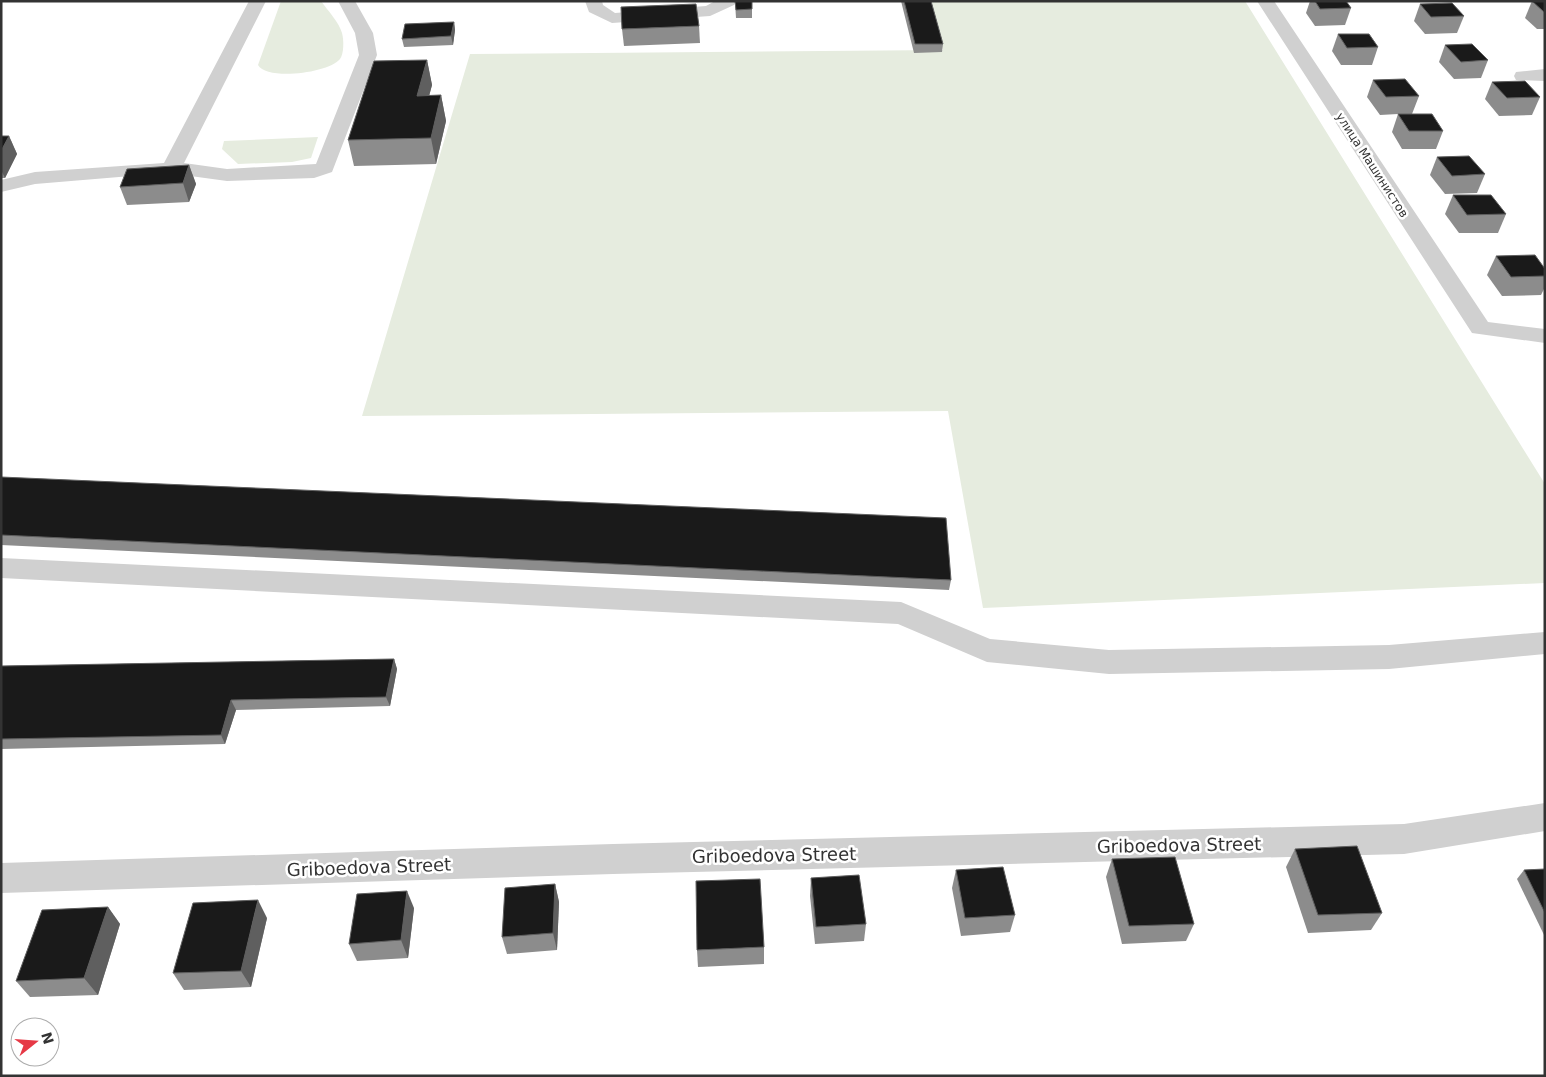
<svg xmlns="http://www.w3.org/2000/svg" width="1546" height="1077" viewBox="0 0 1546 1077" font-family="'DejaVu Sans',sans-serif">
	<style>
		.green { fill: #e6ecdf }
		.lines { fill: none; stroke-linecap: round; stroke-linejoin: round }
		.minor { fill: #d0d0d0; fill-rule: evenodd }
		.wall { fill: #8c8c8c }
		.shaded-wall { fill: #5f5f5f }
		.building { fill: #1a1a1a; stroke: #5f5f5f }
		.labels { text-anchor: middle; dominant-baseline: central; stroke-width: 5; stroke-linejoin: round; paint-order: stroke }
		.far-street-label { font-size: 12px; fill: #333; stroke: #fff }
		.near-street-label { font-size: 18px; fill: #333; stroke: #fff }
	</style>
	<rect width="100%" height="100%" fill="#fff"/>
	<g class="green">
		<path d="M281,1h40c7,10 18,21 21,32 2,7 2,21 -2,26 -11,14 -73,22 -82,6z"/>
		<path d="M931,1h314l300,483v99l-562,25 -35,-197 -586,5 108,-362 473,-4z"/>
		<path d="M318,137l-7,21 -19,4 -54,2 -16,-15 2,-8z"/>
	</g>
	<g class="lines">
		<g class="minor">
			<path d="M249,1h17l-82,162 43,6 89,-5 43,-109 -4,-22 -17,-32h17l18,32 4,22 -45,117 -18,6 -87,3 -44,-6 -52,1 -96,8 -34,8v-12l34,-8 129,-9z"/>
			<path d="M585,1h17l1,4 12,8 91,-7 9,-5h21l-2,4 -24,11 -98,7 -23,-11z"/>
			<path d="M1257,1h17l214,321 57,7v14l-73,-10z"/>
			<path d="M1545,69v12l-29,-1 -2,-4 2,-4z"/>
			<path d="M1,558l900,44 89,37 119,11 280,-5 156,-13v22l-156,15 -280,5 -122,-12 -89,-38 -897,-46z"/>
			<path d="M1545,803v28l-141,23 -791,20 -612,19v-30l612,-19 791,-20z"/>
		</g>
	</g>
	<g class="wall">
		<path d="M735,1l17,8v9h-16z"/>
		<path d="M901,1h30l12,43 -1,8 -28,1z"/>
		<path d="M1310,1h36l5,7 -6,17 -30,1 -9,-13z"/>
		<path d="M1532,1h13v28h-8l-12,-11z"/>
		<path d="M1420,4l44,12 -7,17 -32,1 -11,-13z"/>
		<path d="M454,22l1,8 -2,15 -49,2 -2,-8z"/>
		<path d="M699,26l1,17 -76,3 -2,-17z"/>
		<path d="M1338,34l40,13 -6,18h-31l-9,-14z"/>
		<path d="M1445,45l43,15 -7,18 -27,1 -15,-17z"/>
		<path d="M427,60l5,25 -3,11 12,-1 5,26 -10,43 -82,2 -6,-26z"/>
		<path d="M1373,80l46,16 -7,18 31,17 -7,18h-34l-10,-17 6,-18 -18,1 -13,-18z"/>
		<path d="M1492,82l48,15 -8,18 -33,1 -14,-17z"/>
		<path d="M1,136h8l8,18 -12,24h-4z"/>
		<path d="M1437,157l48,17 -8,19 -32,1 -15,-19z"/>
		<path d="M189,165l7,19 -7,18 -62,3 -7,-18z"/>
		<path d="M1453,195l53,19 -8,19h-39l-14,-19z"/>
		<path d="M1496,256l49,13v18l-4,8 -39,1 -15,-21z"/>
		<path d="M1,477l950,103 -2,10 -948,-45z"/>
		<path d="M394,659l3,10 -7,37 -154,4 -11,34 -224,5v-83z"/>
		<path d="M1295,849l87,64 -11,17 -63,3 -22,-66z"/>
		<path d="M1112,859l82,65 -8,17 -64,3 -16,-67z"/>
		<path d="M1545,869v68l-28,-58 7,-9z"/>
		<path d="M956,870l59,45 -5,17 -49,4 -9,-48z"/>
		<path d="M811,878l55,46 -2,17 -49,3 -5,-48z"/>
		<path d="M555,884l4,18 -2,48 -50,4 -5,-17z"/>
		<path d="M108,907l12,17 -22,71 -68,2 -14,-16z"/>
		<path d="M414,908l-6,50 -51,3 -8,-17z"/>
		<path d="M267,918l-16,69 -67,3 -11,-17z"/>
		<path d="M764,947v17l-66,3 -1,-17z"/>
	</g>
	<g class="shaded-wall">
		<path d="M454,22l1,8 -2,15 -2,-9z"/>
		<path d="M427,60l5,25 -10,37 -5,-26z"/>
		<path d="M441,95l5,26 -10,43 -5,-26z"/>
		<path d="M9,136l8,18 -12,24 -4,-8v-19z"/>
		<path d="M189,165l7,19 -7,18 -6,-19z"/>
		<path d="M394,659l3,10 -7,37 -4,-9z"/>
		<path d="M231,700l5,10 -11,34 -4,-9z"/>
		<path d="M555,884l4,18 -2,48 -4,-17z"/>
		<path d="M407,891l7,17 -6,50 -7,-18z"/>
		<path d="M258,900l9,18 -16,69 -10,-16z"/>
		<path d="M108,907l12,17 -22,71 -14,-17z"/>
	</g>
	<g class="building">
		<path d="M735,1h17v8l-16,1z"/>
		<path d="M904,1h27l12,43h-28z"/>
		<path d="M1315,1h31l5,7 -31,1z"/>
		<path d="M1532,1h13v11h-1z"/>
		<path d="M1452,3l12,13 -33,1 -11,-13z"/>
		<path d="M696,4l3,22 -77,3 -1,-22z"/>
		<path d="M454,22l-3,14 -49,3 3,-15z"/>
		<path d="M1338,34h31l9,13 -31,1z"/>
		<path d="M1472,44l16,16 -27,2 -16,-17z"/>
		<path d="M427,60l-10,36 24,-1 -10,43 -83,2 26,-79z"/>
		<path d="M1405,79l14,17 -33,1 -13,-17z"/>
		<path d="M1525,81l15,16 -33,1 -15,-16z"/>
		<path d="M1398,114h34l11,17h-34z"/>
		<path d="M1,136h8l-8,15z"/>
		<path d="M1469,156l16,18 -33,2 -15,-19z"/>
		<path d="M189,165l-6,18 -63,4 7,-18z"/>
		<path d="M1453,195h38l15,19 -39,1z"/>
		<path d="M1535,255l10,14v7l-34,1 -15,-21z"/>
		<path d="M1,477l945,41 5,62 -950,-45z"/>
		<path d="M394,659l-8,38 -155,3 -10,35 -220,4v-73z"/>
		<path d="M1357,846l25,67 -64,2 -23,-66z"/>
		<path d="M1175,857l19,67 -65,2 -17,-67z"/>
		<path d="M1003,867l12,48 -50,3 -9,-48z"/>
		<path d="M1545,869v44l-21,-43z"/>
		<path d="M859,875l7,49 -50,3 -5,-49z"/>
		<path d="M760,879l4,68 -67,3 -1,-69z"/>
		<path d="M555,884l-2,49 -51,4 3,-49z"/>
		<path d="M407,891l-6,49 -52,4 8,-50z"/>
		<path d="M258,900l-17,71 -68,2 20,-70z"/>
		<path d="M108,907l-24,71 -68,3 26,-71z"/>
	</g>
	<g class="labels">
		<g class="far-street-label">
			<text transform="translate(1372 165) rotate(57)">улица Машинистов</text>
		</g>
		<g class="near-street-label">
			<text transform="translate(1179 845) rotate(-1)">Griboedova Street</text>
			<text transform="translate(774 855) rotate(-1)">Griboedova Street</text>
			<text transform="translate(369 867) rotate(-2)">Griboedova Street</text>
		</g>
	</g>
	<rect width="1546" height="1077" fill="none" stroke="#333333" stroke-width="5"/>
	<g transform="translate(35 1042) rotate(73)"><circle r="24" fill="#ffffff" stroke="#adadad"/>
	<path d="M0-4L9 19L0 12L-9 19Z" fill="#e63946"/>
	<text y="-8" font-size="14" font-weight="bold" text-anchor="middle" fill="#333333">N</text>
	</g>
</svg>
